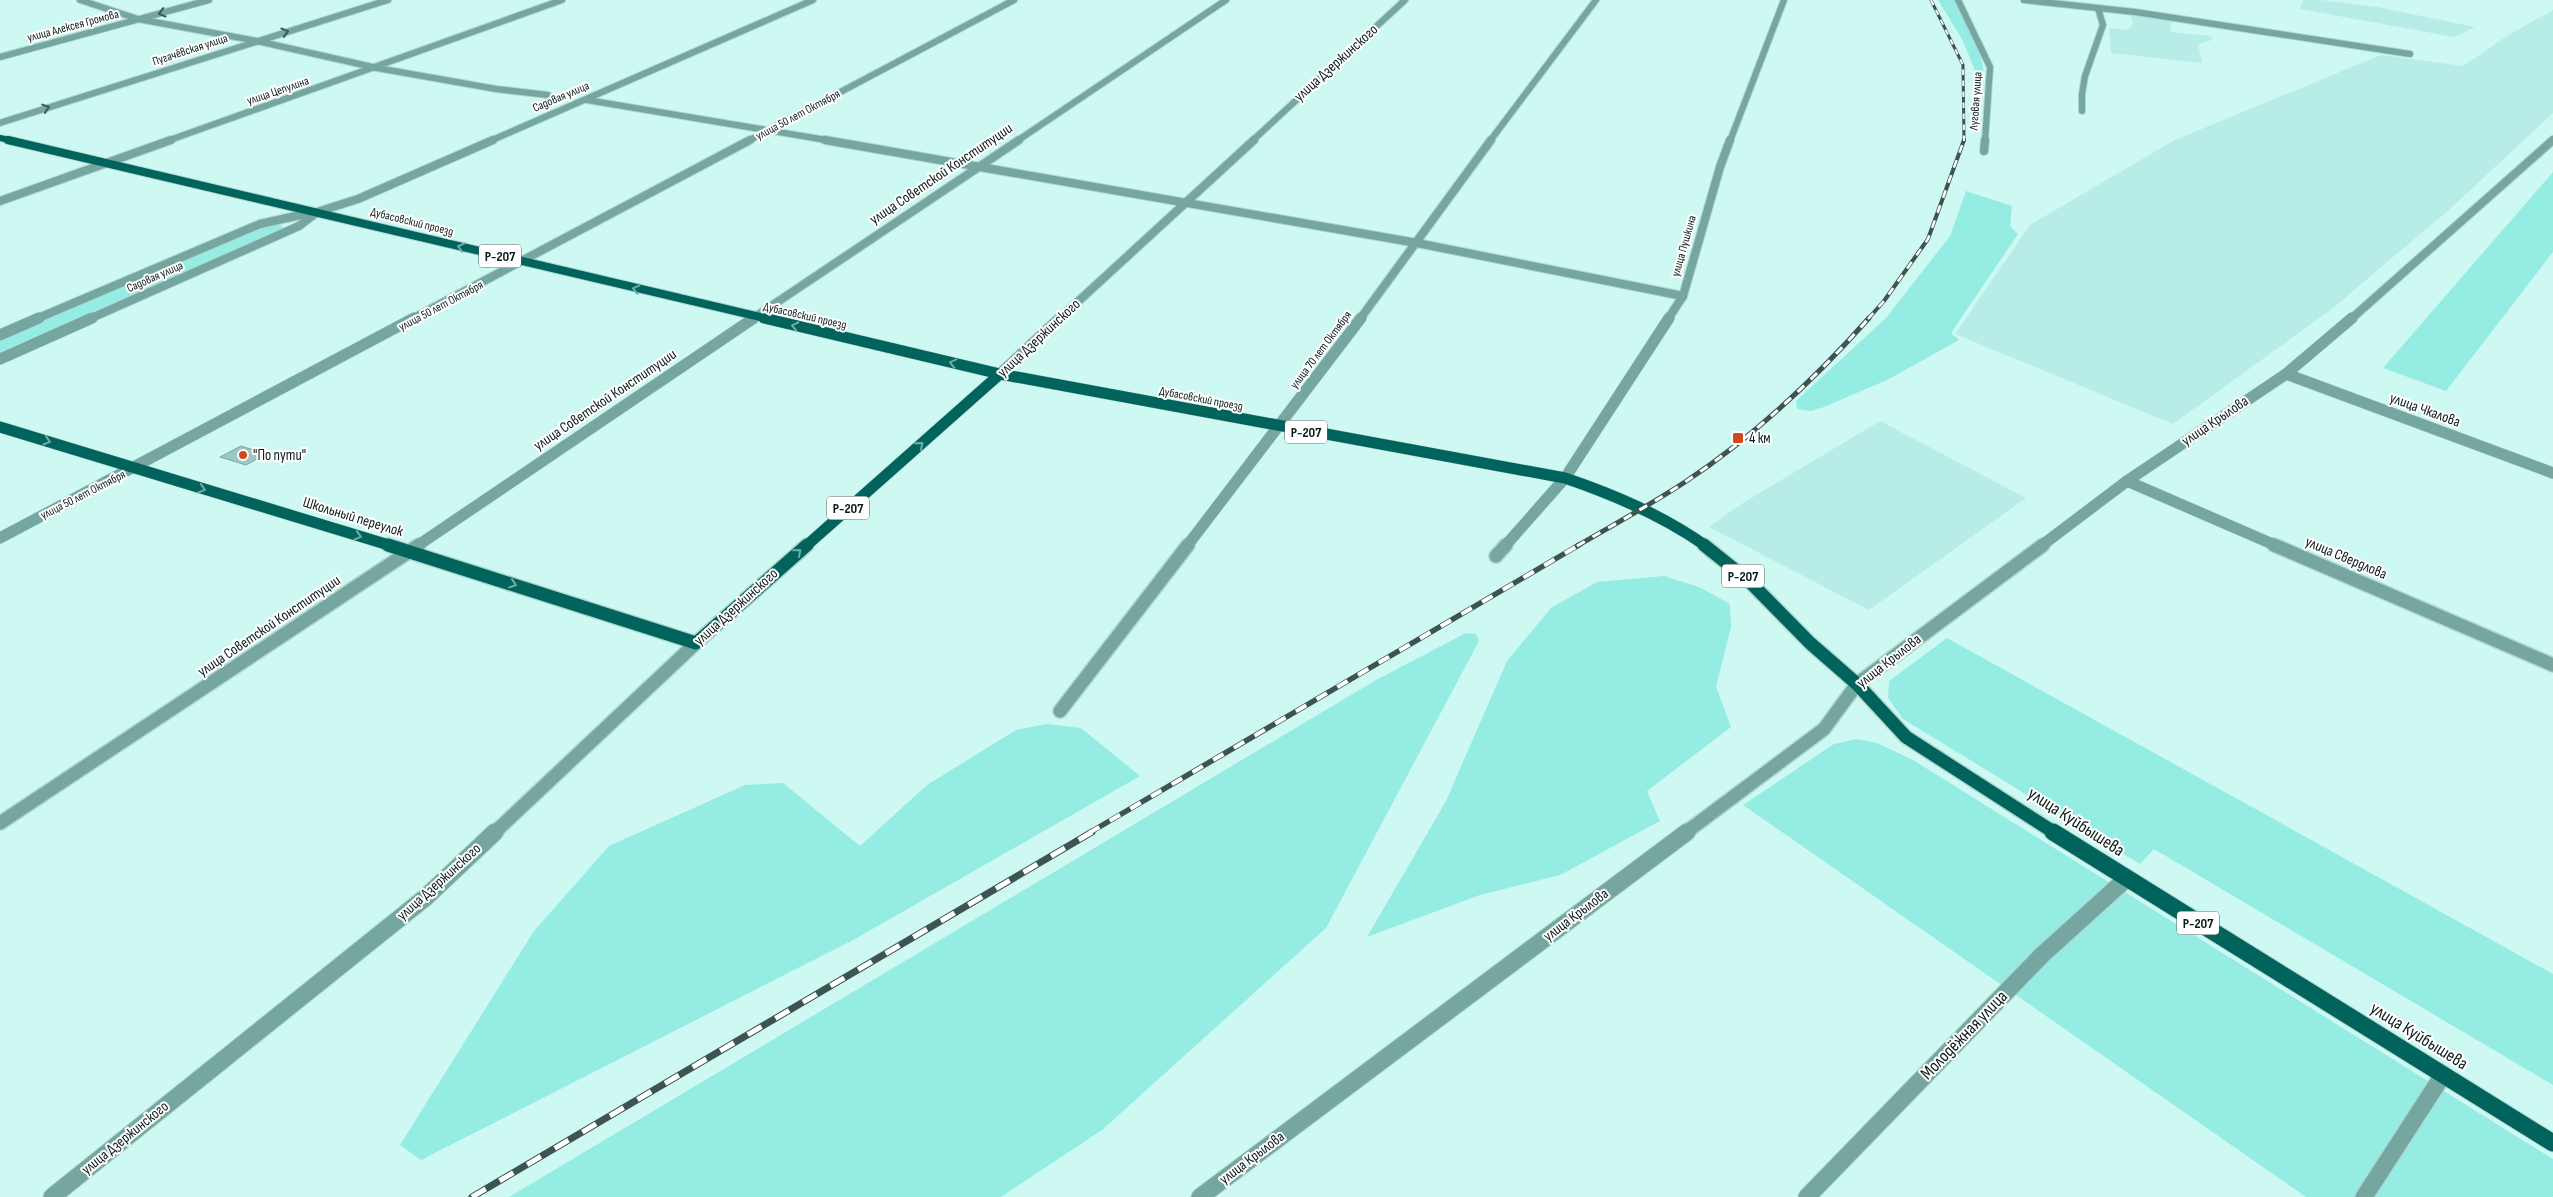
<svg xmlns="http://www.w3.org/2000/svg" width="2553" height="1197" viewBox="0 0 2553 1197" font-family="'Sofia Sans Condensed',sans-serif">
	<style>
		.built { fill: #b8ece6 }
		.green { fill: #94ece2 }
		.building { fill: #9ec7c2; stroke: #7fa7a2 }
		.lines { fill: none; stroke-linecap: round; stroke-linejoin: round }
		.minor-far4-casing { stroke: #afd6d0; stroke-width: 8 }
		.minor-far3-casing { stroke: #afd6d0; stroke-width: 10 }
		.minor-far2-casing { stroke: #afd6d0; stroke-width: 12 }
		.minor-far1-casing { stroke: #afd6d0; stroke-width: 16 }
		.minor-casing { stroke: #afd6d0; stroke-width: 19 }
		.major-far4-casing { stroke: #afd6d0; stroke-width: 8 }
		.major-far3-casing { stroke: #afd6d0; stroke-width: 10 }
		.major-far2-casing { stroke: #afd6d0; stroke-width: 12 }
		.major-far1-casing { stroke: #afd6d0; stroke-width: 16 }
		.major-casing { stroke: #afd6d0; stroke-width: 19 }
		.minor-far4 { stroke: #75a6a0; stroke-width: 6 }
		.minor-far3 { stroke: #75a6a0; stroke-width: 8 }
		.minor-far2 { stroke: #75a6a0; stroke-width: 11 }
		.minor-far1 { stroke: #75a6a0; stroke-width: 13 }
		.minor { stroke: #75a6a0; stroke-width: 17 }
		.major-far4 { stroke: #00645d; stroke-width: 6 }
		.major-far3 { stroke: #00645d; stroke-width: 8 }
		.major-far2 { stroke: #00645d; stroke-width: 11 }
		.major-far1 { stroke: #00645d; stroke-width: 13 }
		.major { stroke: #00645d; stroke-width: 17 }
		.rail-far4-casing { stroke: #3d5451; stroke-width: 3 }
		.rail-far3-casing { stroke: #3d5451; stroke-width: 4 }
		.rail-far2-casing { stroke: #3d5451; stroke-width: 5 }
		.rail-far1-casing { stroke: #3d5451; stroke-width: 5.5 }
		.rail-casing { stroke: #3d5451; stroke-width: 7 }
		.rail-far4 { stroke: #fff; stroke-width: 2; stroke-dasharray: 5.5; stroke-linecap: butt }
		.rail-far3 { stroke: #fff; stroke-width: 2.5; stroke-dasharray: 8; stroke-linecap: butt }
		.rail-far2 { stroke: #fff; stroke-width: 3; stroke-dasharray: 9; stroke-linecap: butt }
		.rail-far1 { stroke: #fff; stroke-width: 4; stroke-dasharray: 12; stroke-linecap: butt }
		.rail { stroke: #fff; stroke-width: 5; stroke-dasharray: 16; stroke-linecap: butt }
		.oneway { stroke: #3b5a56 }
		.oneway2 { stroke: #73aaa6 }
		.poi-dot { fill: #d1481e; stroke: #fff; stroke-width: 2 }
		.labels { text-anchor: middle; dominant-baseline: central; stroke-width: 4; stroke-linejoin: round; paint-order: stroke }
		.far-street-label { font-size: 12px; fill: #0c1c1a; stroke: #fff }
		.shield { fill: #fff; stroke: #55605f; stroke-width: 1 }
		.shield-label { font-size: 14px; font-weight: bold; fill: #0c1c1a }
		.street-label { font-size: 15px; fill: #0c1c1a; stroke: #fff }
		.poi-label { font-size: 15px; fill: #0c1c1a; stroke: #fff; text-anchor: start }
		.near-street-label { font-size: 18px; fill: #0c1c1a; stroke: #fff }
	</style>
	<rect width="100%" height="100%" fill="#cef9f3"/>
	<g class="built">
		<path d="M2303,0h18l56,7 98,20 -21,10 -154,-28z"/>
		<path d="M2553,10v103l-102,95 -118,100 -160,116 -218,-90 75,-109 145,-85 206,-85 82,11 47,-32z"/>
		<path d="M2129,13l43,7 -2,12 41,4 1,4 -14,4 4,19 -91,-10 -2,-25 19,2 5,-7z"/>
		<path d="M1880,421l146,77 -157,112 -160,-83 34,-24z"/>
	</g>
	<g class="green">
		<path d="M1938,0h16c12,22 37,64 28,88l-19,-47z"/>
		<path d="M2553,172v80l-107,139 -63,-23z"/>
		<path d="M1966,191l46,15 -2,20 8,8 -67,99 8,7 -72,40 -63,27 -13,4 -14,-2 -1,-8 90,-83 64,-82z"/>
		<path d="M280,224l4,5 -284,123v-13l262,-113z"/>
		<path d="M1664,576l35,11 31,17 1,23 -15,60 15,40 -84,64 13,30 -100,54 -80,20 -113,42 79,-136 61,-140 44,-53 46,-26z"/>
		<path d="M1466,633l10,1 3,7 -153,287 -224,202 -101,67h-492l867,-517z"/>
		<path d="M1947,638l606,336v111l-399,-236 -14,15 -237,-145 -15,-21 1,-17z"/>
		<path d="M1047,724l34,4 59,48 -285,163 -434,221 -21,-15 134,-214 75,-85 136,-61 38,-2 77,63 67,-61 89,-55z"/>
		<path d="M1856,739l21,4 36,17 640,399v38h-247l-563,-392 91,-61z"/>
	</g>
	<path class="building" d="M241,446l25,8 -20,11 -26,-8z"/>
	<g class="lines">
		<defs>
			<g id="minor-far4">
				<path d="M80,0l58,19 119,22 120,27 119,21 52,6"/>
				<path d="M1958,0l32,67 -5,74"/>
				<path d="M2024,0l111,12 275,42"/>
				<path d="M0,57l209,-57"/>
				<path d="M587,100l245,41"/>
				<path d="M2082,111v-17l3,-18 18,-51 -5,-17"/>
				<path d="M0,123l388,-123"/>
				<path d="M167,141l395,-141"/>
				<path d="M490,141l323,-141"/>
				<path d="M748,141l266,-141"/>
				<path d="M1017,141l209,-141"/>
				<path d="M1252,141l153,-141"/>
				<path d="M1490,141l106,-141"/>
				<path d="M1730,141l54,-141"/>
			</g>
			<g id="minor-far3">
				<path d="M825,140l592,103 266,53"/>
				<path d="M1984,151l1,-11"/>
				<path d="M0,201l171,-61"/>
				<path d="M36,319l224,-95 54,-12"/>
				<path d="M89,319l210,-93 18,-14 41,-13 135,-59"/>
				<path d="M412,319l338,-179"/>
				<path d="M752,319l267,-179"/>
				<path d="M1059,319l195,-179"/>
				<path d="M1360,319l131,-179"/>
				<path d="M1668,319l15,-23 37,-129 10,-27"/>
				<path d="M2351,319l202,-179"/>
			</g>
			<g id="minor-far2">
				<path d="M0,335l39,-17"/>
				<path d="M0,359l92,-41"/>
				<path d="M1000,374l60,-56"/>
				<path d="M2286,374l267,99"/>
				<path d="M2127,481l150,65"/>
				<path d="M0,538l414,-220"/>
				<path d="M417,546l337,-228"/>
				<path d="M1187,546l174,-228"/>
				<path d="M1505,546l60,-68 104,-160"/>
				<path d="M2041,546l86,-65 159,-107 66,-56"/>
			</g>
			<g id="minor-far1">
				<path d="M2274,545l279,120"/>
				<path d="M1496,556l10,-11"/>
				<path d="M1060,711l128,-166"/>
				<path d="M0,823l419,-278"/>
				<path d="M494,833l202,-190"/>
				<path d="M1685,833l139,-104 33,-45 186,-139"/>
			</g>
			<g id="minor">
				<path d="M52,1197l374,-300 69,-65"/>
				<path d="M1200,1197l487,-365"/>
				<path d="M1807,1197l235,-242 84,-76"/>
				<path d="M2364,1197l79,-122"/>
			</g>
			<path id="major-far4" d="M0,138l13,3"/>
			<path id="major-far3" d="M8,140l761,179"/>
			<g id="major-far2">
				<path d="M764,318l236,56 565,104c50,17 97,37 141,68"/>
				<path d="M0,427l392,119"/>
				<path d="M806,546l194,-172"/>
			</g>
			<g id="major-far1">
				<path d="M388,545l308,98 111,-98"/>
				<path d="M1704,545l45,36 61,62 47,41 49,53 149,96"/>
			</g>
			<path id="major" d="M2053,832l500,311"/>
		</defs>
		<use href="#minor-far4" class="minor-far4-casing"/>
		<use href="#minor-far3" class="minor-far3-casing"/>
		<use href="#minor-far2" class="minor-far2-casing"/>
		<use href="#minor-far1" class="minor-far1-casing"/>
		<use href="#minor" class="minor-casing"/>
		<use href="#major-far4" class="major-far4-casing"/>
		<use href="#major-far3" class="major-far3-casing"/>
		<use href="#major-far2" class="major-far2-casing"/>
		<use href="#major-far1" class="major-far1-casing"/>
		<use href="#major" class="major-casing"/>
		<use href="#minor-far4" class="minor-far4"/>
		<use href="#minor-far3" class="minor-far3"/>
		<use href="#minor-far2" class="minor-far2"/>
		<use href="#minor-far1" class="minor-far1"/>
		<use href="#minor" class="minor"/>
		<use href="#major-far4" class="major-far4"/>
		<use href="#major-far3" class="major-far3"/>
		<use href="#major-far2" class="major-far2"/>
		<use href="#major-far1" class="major-far1"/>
		<use href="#major" class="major"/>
		<defs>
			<path id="rail-far4" d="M1931,0l32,65 1,76"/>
			<path id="rail-far3" d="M1868,319l16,-18 44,-62 36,-99"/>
			<path id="rail-far2" d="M1577,546c36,-21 73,-41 108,-64 68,-45 130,-103 184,-164"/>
			<path id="rail-far1" d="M1089,833l490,-288"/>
			<path id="rail" d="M472,1197l620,-365"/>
		</defs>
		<use href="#rail-far4" class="rail-far4-casing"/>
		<use href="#rail-far3" class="rail-far3-casing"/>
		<use href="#rail-far2" class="rail-far2-casing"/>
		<use href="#rail-far1" class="rail-far1-casing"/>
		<use href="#rail" class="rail-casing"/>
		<use href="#rail-far4" class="rail-far4"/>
		<use href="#rail-far3" class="rail-far3"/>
		<use href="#rail-far2" class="rail-far2"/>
		<use href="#rail-far1" class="rail-far1"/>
		<use href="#rail" class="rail"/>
	</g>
	<defs><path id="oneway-chevron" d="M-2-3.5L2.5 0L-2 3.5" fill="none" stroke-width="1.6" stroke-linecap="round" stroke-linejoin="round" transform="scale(1.25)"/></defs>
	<g class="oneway">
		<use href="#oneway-chevron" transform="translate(162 13) rotate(165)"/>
		<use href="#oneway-chevron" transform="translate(285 32) rotate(-17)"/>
		<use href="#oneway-chevron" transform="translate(46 108) rotate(-18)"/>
	</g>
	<g class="oneway2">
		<use href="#oneway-chevron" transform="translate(461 247) rotate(-166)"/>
		<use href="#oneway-chevron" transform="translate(636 289) rotate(-167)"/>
		<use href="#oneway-chevron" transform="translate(795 326) rotate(-167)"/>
		<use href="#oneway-chevron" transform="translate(953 363) rotate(-167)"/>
		<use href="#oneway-chevron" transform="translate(47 441) rotate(17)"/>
		<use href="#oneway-chevron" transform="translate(920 445) rotate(-41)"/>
		<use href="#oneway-chevron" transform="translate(202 489) rotate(17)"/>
		<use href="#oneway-chevron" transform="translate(358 536) rotate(17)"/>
		<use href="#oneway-chevron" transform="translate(798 552) rotate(-41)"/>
		<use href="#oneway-chevron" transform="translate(513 584) rotate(18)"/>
	</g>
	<g class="poi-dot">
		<rect x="1732" y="432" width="12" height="12" rx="2.5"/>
		<circle cx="243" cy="455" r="5"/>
	</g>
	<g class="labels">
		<g class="far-street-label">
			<text transform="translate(73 26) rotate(-15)">улица Алексея Громова</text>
			<text transform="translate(190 50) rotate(-18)">Пугачёвская улица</text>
			<text transform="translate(278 91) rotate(-19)">улица Цепулина</text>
			<text transform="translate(561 97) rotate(-23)">Садовая улица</text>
			<text transform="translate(1976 101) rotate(-86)">Луговая улица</text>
			<text transform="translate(798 115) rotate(-28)">улица 50 лет Октября</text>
			<text transform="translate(412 222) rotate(14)">Дубасовский проезд</text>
			<text transform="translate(1684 246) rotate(-74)">улица Пушкина</text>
			<text transform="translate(155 277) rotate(-24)">Садовая улица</text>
			<text transform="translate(441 306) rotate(-28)">улица 50 лет Октября</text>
			<text transform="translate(805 316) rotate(13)">Дубасовский проезд</text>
			<text transform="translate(1321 350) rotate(-53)">улица 70 лет Октября</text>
			<text transform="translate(1201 399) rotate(11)">Дубасовский проезд</text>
			<text transform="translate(83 495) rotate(-27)">улица 50 лет Октября</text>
		</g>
		<g class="shield">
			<rect x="479" y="244.5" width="42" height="23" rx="4"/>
			<rect x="1285" y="420.5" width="42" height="23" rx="4"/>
			<rect x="827" y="496.5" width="42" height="23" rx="4"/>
			<rect x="1722" y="564.5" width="42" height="23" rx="4"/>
			<rect x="2177" y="911.5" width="42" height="23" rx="4"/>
		</g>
		<g class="shield-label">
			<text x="500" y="256">Р-207</text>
			<text x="1306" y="432">Р-207</text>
			<text x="848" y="508">Р-207</text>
			<text x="1743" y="576">Р-207</text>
			<text x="2198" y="923">Р-207</text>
		</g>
		<g class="street-label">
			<text transform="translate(1336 63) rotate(-42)">улица Дзержинского</text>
			<text transform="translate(941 174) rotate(-34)">улица Советской Конституции</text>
			<text transform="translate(1039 338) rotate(-43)">улица Дзержинского</text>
			<text transform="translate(605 400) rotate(-34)">улица Советской Конституции</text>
			<text transform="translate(2425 410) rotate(20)">улица Чкалова</text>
			<text transform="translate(2215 421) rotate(-34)">улица Крылова</text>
			<text transform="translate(353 517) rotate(17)">Школьный переулок</text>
			<text transform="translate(2346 558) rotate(23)">улица Свердлова</text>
			<text transform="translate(736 607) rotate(-42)">улица Дзержинского</text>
			<text transform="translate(269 626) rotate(-34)">улица Советской Конституции</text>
			<text transform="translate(1889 661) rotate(-38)">улица Крылова</text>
			<text transform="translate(439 882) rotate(-42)">улица Дзержинского</text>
			<text transform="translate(1576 915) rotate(-37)">улица Крылова</text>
			<text transform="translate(125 1138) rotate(-39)">улица Дзержинского</text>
			<text transform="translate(1252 1158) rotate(-37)">улица Крылова</text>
		</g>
		<g class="poi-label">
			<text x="1749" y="438">4 км</text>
			<text x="253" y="455">"По пути"</text>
		</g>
		<g class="near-street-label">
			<text transform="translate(2076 822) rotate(33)">улица Куйбышева</text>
			<text transform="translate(1964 1035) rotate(-46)">Молодёжная улица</text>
			<text transform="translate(2419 1036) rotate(32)">улица Куйбышева</text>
		</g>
	</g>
</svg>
